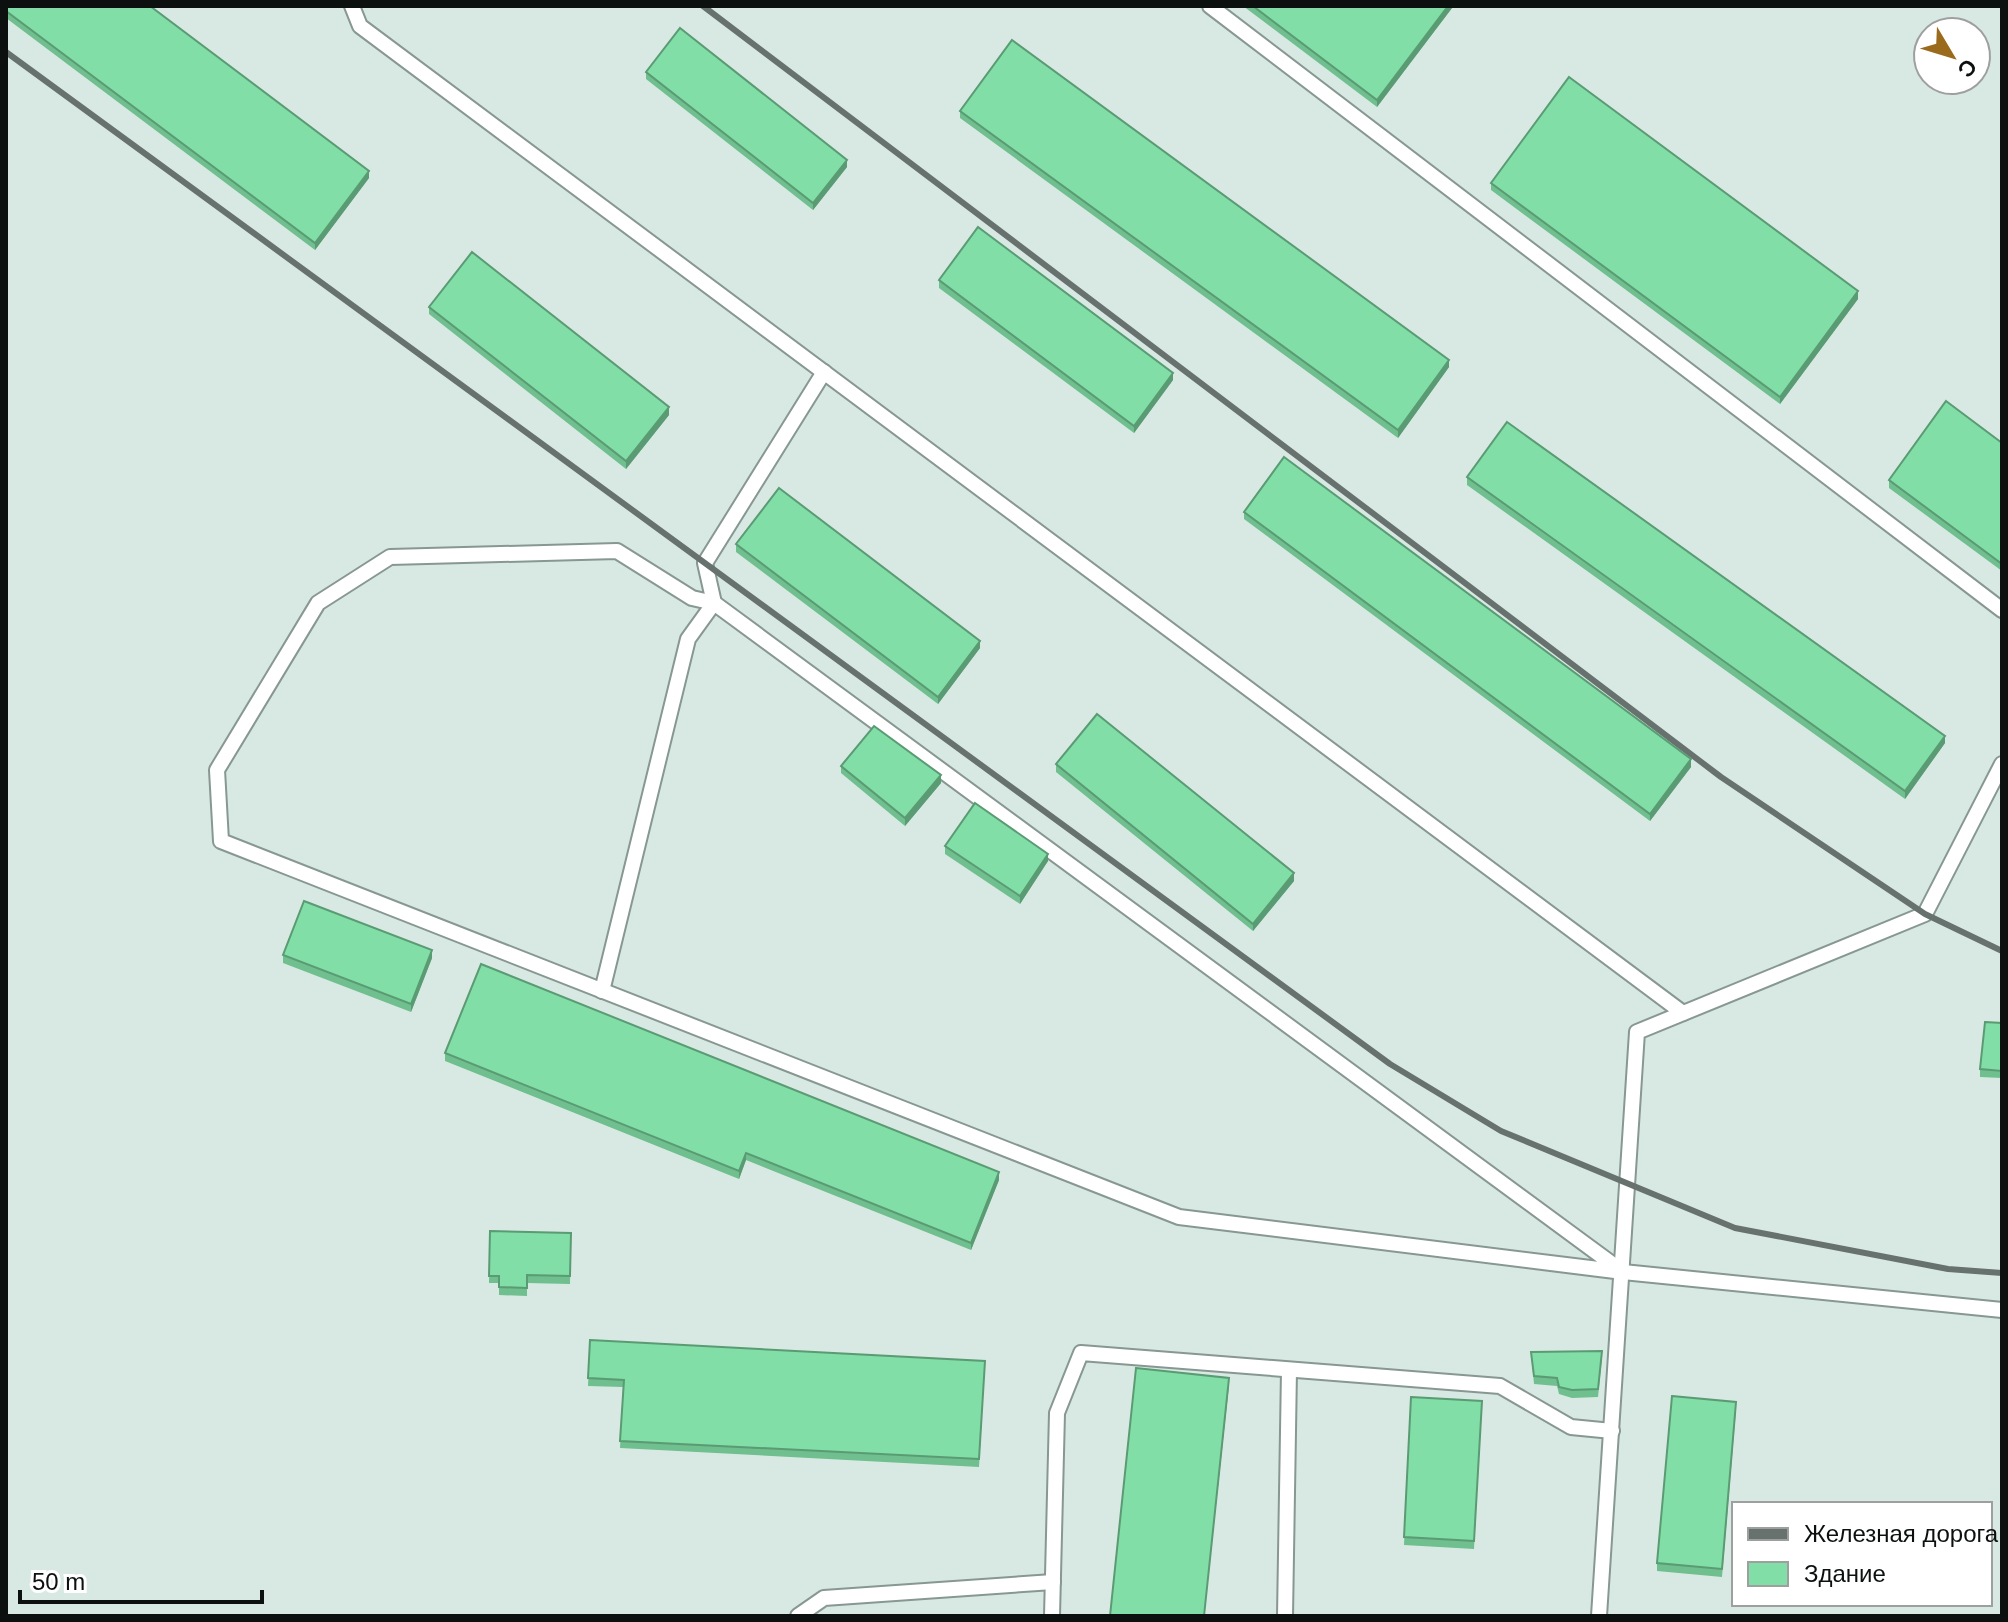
<svg xmlns="http://www.w3.org/2000/svg" width="2008" height="1622" viewBox="0 0 2008 1622" font-family="Helvetica,sans-serif">
	<style>
		.lines { fill: none; stroke-linecap: round; stroke-linejoin: round }
		.service-casing { stroke: #879792; stroke-width: 18 }
		.service { stroke: #fff; stroke-width: 14 }
		.rail { stroke: #67726f; stroke-width: 6 }
		.wall { fill: #6fbf8f }
		.shaded-wall { fill: #5a9b74 }
		.building { fill: #81dea6; stroke: #5a9b74; stroke-width: 2 }
	</style>
	<rect width="100%" height="100%" fill="#d8e9e4"/>
	<g class="lines">
		<defs>
			<g id="service">
				<path d="M352,6l8,20 1323,987"/>
				<path d="M1210,6l792,604"/>
				<path d="M602,991l86,-352 26,-36 -9,-40 119,-191"/>
				<path d="M1623,1272l-909,-669 -22,-5 -75,-47 -227,6 -72,46 -101,167 4,71 958,376 444,55 379,38"/>
				<path d="M798,1616l26,-18 229,-16"/>
				<path d="M1052,1616l5,-203 24,-60 419,33 71,41 41,4"/>
				<path d="M1285,1616l4,-246"/>
				<path d="M1599,1616l38,-584 288,-118 77,-150"/>
			</g>
		</defs>
		<use href="#service" class="service-casing"/>
		<use href="#service" class="service"/>
		<g class="rail">
			<path d="M703,6l1018,771 204,137 77,37"/>
			<path d="M6,52l1384,1012 111,67 234,97 213,41 54,4"/>
		</g>
	</g>
	<g class="wall">
		<path d="M6,6l363,172 -54,72 -309,-232z"/>
		<path d="M1243,6h209v2l-75,99z"/>
		<path d="M646,72l201,95 -34,43 -167,-131z"/>
		<path d="M960,111l489,256 -51,71 -438,-320z"/>
		<path d="M1491,183l367,116 -78,105 -289,-214z"/>
		<path d="M939,280l234,100 -39,53 -195,-145z"/>
		<path d="M429,307l240,108 -43,54 -197,-155z"/>
		<path d="M2002,443v128l-113,-83v-8z"/>
		<path d="M1467,477l478,266 -40,56 -438,-314z"/>
		<path d="M1244,512l447,255 -41,54 -406,-302z"/>
		<path d="M736,544l244,104 -42,56 -202,-152z"/>
		<path d="M1056,764l238,117 -41,50 -197,-159z"/>
		<path d="M841,766l100,17 -36,43 -64,-53z"/>
		<path d="M945,846l103,15 -28,43 -75,-50z"/>
		<path d="M283,955l149,3 -21,54 -128,-49z"/>
		<path d="M2002,1023v55l-22,-1v-8z"/>
		<path d="M445,1053l554,127 -28,70 -225,-90 -7,19 -294,-118z"/>
		<path d="M490,1231l81,2 -1,51 -43,-1v13l-28,-1v-12h-10z"/>
		<path d="M590,1340l395,21 -6,106 -359,-19 3,-61 -35,-1z"/>
		<path d="M1531,1352l71,6 -4,39 -26,1 -13,-4 -2,-8 -23,-2z"/>
		<path d="M1411,1397l71,4 -8,148 -70,-4z"/>
		<path d="M1736,1410l-14,167 -65,-6v-8z"/>
	</g>
	<g class="shaded-wall">
		<path d="M1448,6h4v2l-75,99v-7z"/>
		<path d="M847,160v7l-34,43v-7z"/>
		<path d="M369,171v7l-54,72v-7z"/>
		<path d="M1858,291v8l-78,105v-7z"/>
		<path d="M1449,360v7l-51,71v-8z"/>
		<path d="M1173,373v7l-39,53v-7z"/>
		<path d="M669,407v8l-43,54v-8z"/>
		<path d="M980,641v7l-42,56v-7z"/>
		<path d="M1945,736v7l-40,56v-8z"/>
		<path d="M1691,759v8l-41,54v-7z"/>
		<path d="M941,775v8l-36,43v-8z"/>
		<path d="M1048,854v7l-28,43v-8z"/>
		<path d="M1294,873v8l-41,50v-7z"/>
		<path d="M432,950v8l-21,54v-8z"/>
		<path d="M746,1153v7l-7,19v-8z"/>
		<path d="M999,1172v8l-28,70v-7z"/>
		<path d="M1229,1378v7l-25,231z"/>
	</g>
	<g class="building">
		<path d="M6,6h144l219,165 -54,72 -309,-232z"/>
		<path d="M1253,6h195l-71,94z"/>
		<path d="M680,28l167,132 -34,43 -167,-131z"/>
		<path d="M1012,40l437,320 -51,70 -438,-319z"/>
		<path d="M1569,77l289,214 -78,106 -289,-214z"/>
		<path d="M978,227l195,146 -39,53 -195,-146z"/>
		<path d="M472,252l197,155 -43,54 -197,-154z"/>
		<path d="M1946,401l56,42v121l-113,-84z"/>
		<path d="M1507,422l438,314 -40,55 -438,-314z"/>
		<path d="M1284,457l407,302 -41,55 -406,-302z"/>
		<path d="M779,488l201,153 -42,56 -202,-153z"/>
		<path d="M1097,714l197,159 -41,51 -197,-160z"/>
		<path d="M874,726l67,49 -36,43 -64,-52z"/>
		<path d="M975,803l73,51 -28,42 -75,-50z"/>
		<path d="M304,901l128,49 -21,54 -128,-49z"/>
		<path d="M481,964l518,208 -28,71 -225,-90 -7,18 -294,-118z"/>
		<path d="M1985,1022l17,1v48l-22,-2z"/>
		<path d="M490,1231l81,2 -1,43 -43,-1v13l-28,-1v-11h-10z"/>
		<path d="M590,1340l395,21 -6,98 -359,-18 4,-61 -36,-2z"/>
		<path d="M1602,1351l-4,38 -26,1 -13,-3 -2,-9 -23,-2 -3,-24z"/>
		<path d="M1136,1368l93,10 -25,238h-94z"/>
		<path d="M1672,1396l64,6 -14,167 -65,-6z"/>
		<path d="M1411,1397l71,4 -8,140 -70,-4z"/>
	</g>
	<rect width="2008" height="1622" fill="none" stroke="#0c1110" stroke-width="16"/>
	<rect x="1732" y="1502" width="260" height="104" fill="#ffffff" stroke="#9ea09f" stroke-width="2"/>
	<rect x="1748" y="1528" width="40" height="12" fill="#67726f" stroke="#9ea09f" stroke-width="2"/>
	<text x="1804" y="1542" font-size="24" fill="#0c1110">Железная дорога</text>
	<rect x="1748" y="1562" width="40" height="24" fill="#81dea6" stroke="#9ea09f" stroke-width="2"/>
	<text x="1804" y="1582" font-size="24" fill="#0c1110">Здание</text>
	<g transform="translate(1952 56) rotate(128)"><circle r="38" fill="#ffffff" stroke="#9ea09f" stroke-width="2"/>
	<path d="M0-6L14 30L0 20L-14 30Z" fill="#9a6b1d"/>
	<text y="-12" font-size="22" font-weight="bold" text-anchor="middle" fill="#0c1110">С</text>
	</g>
	<path d="M20 1590v12h242v-12" fill="none" stroke="#0c1110" stroke-width="4"/>
	<text x="32" y="1590" font-size="24" fill="#0c1110" stroke="#ffffff" stroke-width="6" paint-order="stroke">50 m</text>
</svg>
